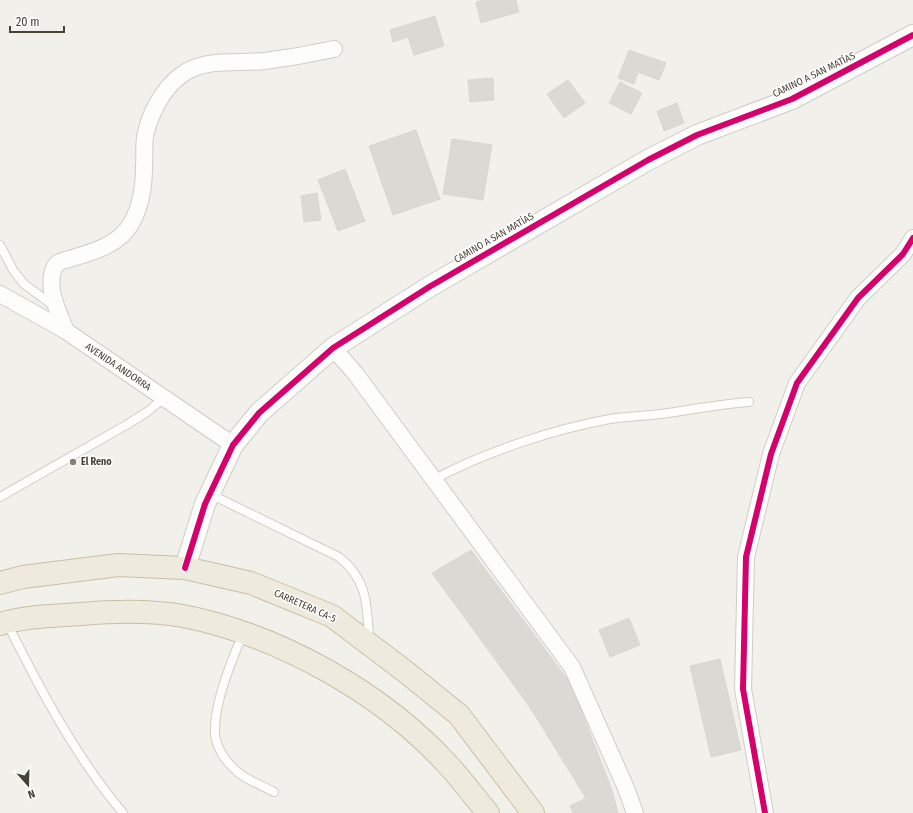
<svg xmlns="http://www.w3.org/2000/svg" width="913" height="813" viewBox="0 0 913 813" font-family="'Fira Sans Condensed',sans-serif">
	<style>
		.building { fill: #dbd9d3; stroke: #dad7d0 }
		.lines { fill: none; stroke-linecap: round; stroke-linejoin: round }
		.service-casing { stroke: #cfcdc8; stroke-width: 10 }
		.minor-casing { stroke: #cfcdc8; stroke-width: 18 }
		.tertiary-casing { stroke: #cfcdc8; stroke-width: 22 }
		.trunk-casing { stroke: #cabea5; stroke-width: 24 }
		.service { stroke: #fdfdfc; stroke-width: 8 }
		.minor { stroke: #fdfdfc; stroke-width: 16 }
		.tertiary { stroke: #fdfdfc; stroke-width: 20 }
		.trunk { stroke: #efeade; stroke-width: 22 }
		.cycleway-casing { stroke: #fff; stroke-width: 8 }
		.cycleway { stroke: #d6006c; stroke-width: 6 }
		.poi-dot { fill: #837f75; stroke: #fff; stroke-width: 1.5 }
		.labels { text-anchor: middle; dominant-baseline: central; stroke-width: 3; stroke-linejoin: round; paint-order: stroke }
		.street-label { font-size: 10px; fill: #484236; stroke: #fff }
		.poi-label { font-size: 10px; font-weight: bold; fill: #484236; stroke: #fff; text-anchor: start }
	</style>
	<rect width="100%" height="100%" fill="#f1f0eb"/>
	<g class="building">
		<path d="M484,0h32l3,12 -38,11 -5,-21z"/>
		<path d="M435,16l9,30 -30,9 -6,-18 -15,5 -3,-12z"/>
		<path d="M629,50l37,13 -7,17 -21,-8 -4,12 -16,-6z"/>
		<path d="M493,78l1,22 -24,2 -2,-22z"/>
		<path d="M568,80l17,23 -21,15 -17,-24z"/>
		<path d="M620,82l22,11 -11,21 -22,-11z"/>
		<path d="M677,103l7,20 -20,8 -7,-20z"/>
		<path d="M416,130l24,69 -47,16 -24,-69z"/>
		<path d="M452,139l40,6 -9,55 -40,-6z"/>
		<path d="M345,169l20,52 -27,10 -20,-51z"/>
		<path d="M317,193l4,27 -17,2 -3,-26z"/>
		<path d="M471,550l100,134 41,106 6,23h-45l-3,-7 16,-8 -57,-92 -97,-133z"/>
		<path d="M629,618l11,27 -30,12 -11,-27z"/>
		<path d="M720,659l21,91 -30,7 -21,-91z"/>
	</g>
	<g class="lines">
		<defs>
			<g id="service">
				<path d="M0,245l13,25 11,14 30,22"/>
				<path d="M433,480c49,-27 121,-51 177,-61 19,-3 39,-3 58,-6 27,-4 53,-9 81,-11"/>
				<path d="M210,494l129,63c29,23 28,48 30,83"/>
				<path d="M0,497l128,-73 19,-12 17,-14"/>
				<path d="M7,623c33,66 68,133 116,190"/>
				<path d="M243,634c-11,25 -28,68 -28,95 -1,17 11,34 24,44 10,8 24,13 35,19"/>
			</g>
			<g id="minor">
				<path d="M0,294l66,37 167,114"/>
				<path d="M66,331c-5,-13 -12,-26 -14,-40 -1,-7 -1,-21 4,-26 4,-5 8,-4 13,-6 24,-7 51,-14 63,-37 10,-18 12,-37 12,-56 1,-11 -1,-23 2,-34 5,-20 17,-43 34,-56 24,-19 57,-12 85,-15 23,-3 46,-7 69,-12"/>
				<path d="M333,348l22,25 217,294 54,121 9,25"/>
				<path d="M765,813l-22,-124 3,-132 25,-103 26,-71 61,-85 45,-44 10,-16"/>
			</g>
			<path id="tertiary" d="M185,568l20,-64 28,-59 26,-32 74,-65 96,-61 219,-127 49,-25 95,-36 121,-64"/>
			<g id="trunk">
				<path d="M0,583l23,-6 95,-12 67,3 66,15 81,33 74,56 53,43 74,98"/>
				<path d="M0,624c26,-8 54,-8 81,-10 33,-3 69,-4 102,2 96,19 200,77 266,150 14,15 26,32 39,47"/>
			</g>
		</defs>
		<use href="#service" class="service-casing"/>
		<use href="#minor" class="minor-casing"/>
		<use href="#tertiary" class="tertiary-casing"/>
		<use href="#trunk" class="trunk-casing"/>
		<use href="#service" class="service"/>
		<use href="#minor" class="minor"/>
		<use href="#tertiary" class="tertiary"/>
		<use href="#trunk" class="trunk"/>
		<defs>
			<g id="cycleway">
				<path d="M185,568l20,-64 28,-59 26,-32 74,-65 96,-61 219,-127 49,-25 95,-36 121,-64"/>
				<path d="M765,813l-22,-124 3,-132 25,-103 26,-71 61,-85 45,-44 10,-16"/>
			</g>
		</defs>
		<use href="#cycleway" class="cycleway-casing"/>
		<use href="#cycleway" class="cycleway"/>
	</g>
	<circle class="poi-dot" cx="73" cy="462" r="4"/>
	<g class="labels">
		<g class="street-label">
			<text transform="translate(814 75) rotate(-26)">CAMINO A SAN MATÍAS</text>
			<text transform="translate(494 238) rotate(-30)">CAMINO A SAN MATÍAS</text>
			<text transform="translate(118 367) rotate(34)">AVENIDA ANDORRA</text>
			<text transform="translate(305 606) rotate(24)">CARRETERA CA-5</text>
		</g>
		<g class="poi-label">
			<text x="81" y="462">El Reno</text>
		</g>
	</g>
	<g transform="translate(28 785) rotate(160)" stroke="#ffffff" stroke-width="3" paint-order="stroke">
	<path d="M0-3L7 15L0 10L-7 15Z" fill="#484236"/>
	<text y="-6" font-size="11" font-weight="bold" text-anchor="middle" fill="#484236">N</text>
	</g>
	<path d="M10 26v6h54v-6" fill="none" stroke="#484236" stroke-width="2"/>
	<text x="16" y="26" font-size="12" fill="#484236" stroke="#ffffff" stroke-width="3" paint-order="stroke">20 m</text>
</svg>
